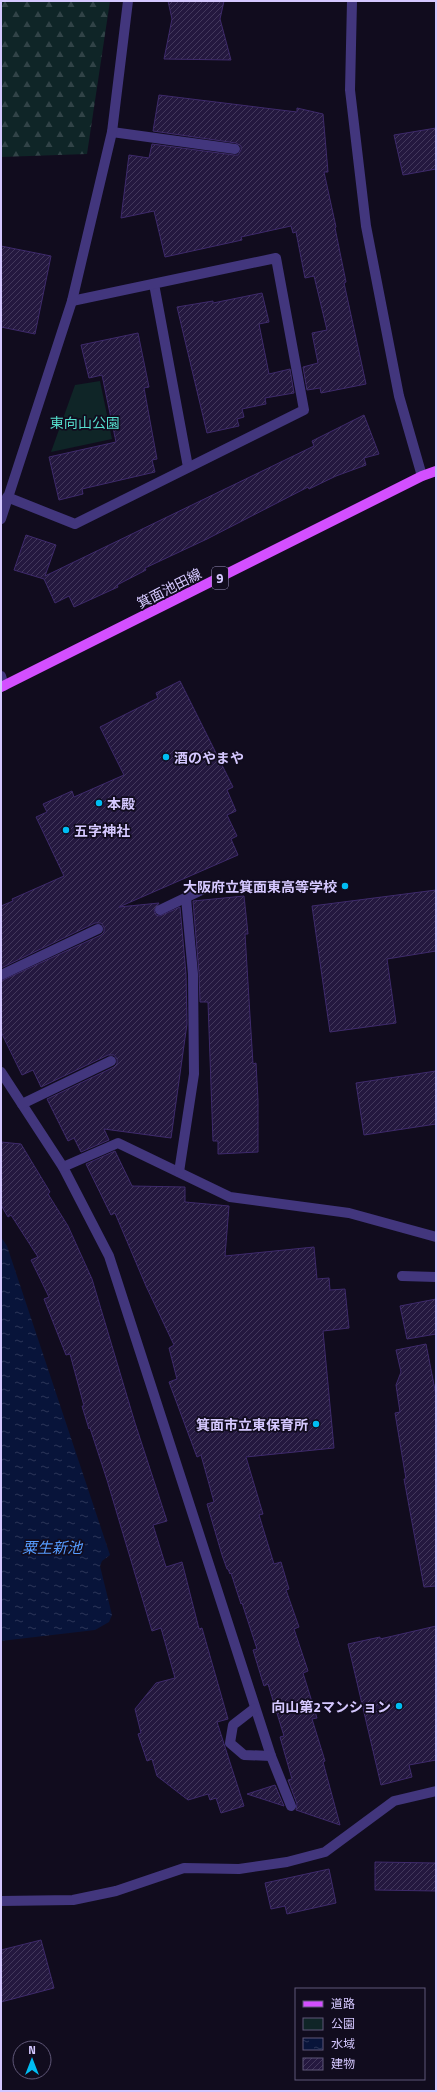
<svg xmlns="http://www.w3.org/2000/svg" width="437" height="2092" viewBox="0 0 437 2092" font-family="'Titillium Web','Noto Sans JP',sans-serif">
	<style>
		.forest { fill: url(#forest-firs) }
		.park { fill: #0f2527 }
		.water { fill: url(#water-ripples) }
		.building { fill: url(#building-hatch); stroke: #3e2a6b }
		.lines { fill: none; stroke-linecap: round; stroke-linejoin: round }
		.minor { stroke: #42367d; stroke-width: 10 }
		.major { stroke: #d34fff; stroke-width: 10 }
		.poi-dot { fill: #00bdf3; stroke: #110c1e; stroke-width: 1.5 }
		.labels { text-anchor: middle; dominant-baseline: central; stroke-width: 3.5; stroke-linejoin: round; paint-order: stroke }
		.shield { fill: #110c1e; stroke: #9a90bc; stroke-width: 1 }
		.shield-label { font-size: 13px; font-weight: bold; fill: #d5c8ff }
		.park-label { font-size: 14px; fill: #55decd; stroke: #110c1e }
		.street-label { font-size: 14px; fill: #d5c8ff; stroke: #110c1e }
		.poi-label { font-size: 14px; font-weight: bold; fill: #d5c8ff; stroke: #110c1e; text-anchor: start }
		.water-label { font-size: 15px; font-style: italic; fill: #569cff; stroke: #110c1e }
	</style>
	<defs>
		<pattern id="forest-firs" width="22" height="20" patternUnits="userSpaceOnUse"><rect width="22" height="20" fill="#0f2527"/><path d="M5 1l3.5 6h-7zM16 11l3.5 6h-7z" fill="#314347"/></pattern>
		<pattern id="water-ripples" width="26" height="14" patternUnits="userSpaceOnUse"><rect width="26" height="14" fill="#08143a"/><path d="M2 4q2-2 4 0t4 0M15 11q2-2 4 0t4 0" fill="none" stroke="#2b3558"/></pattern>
		<pattern id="building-hatch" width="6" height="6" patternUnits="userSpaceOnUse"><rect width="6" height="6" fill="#24183f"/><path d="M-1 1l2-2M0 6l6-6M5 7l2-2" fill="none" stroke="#43385c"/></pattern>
	</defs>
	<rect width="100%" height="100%" fill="#110c1e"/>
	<path class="forest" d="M1,1h109l-23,153 -86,3z"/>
	<path class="park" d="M100,381l12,58 -61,13 24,-67z"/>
	<path class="water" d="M1,1237l6,9 103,309 -8,6 -2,5 12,49 -3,7 -14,8 -94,11z"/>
	<g class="building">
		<path d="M168,1h56l-4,18 11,41 -67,-1 8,-40z"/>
		<path d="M159,95l138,17v-4l26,6 5,58h-4l12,55 -1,1 11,54 -2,1 22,101 -45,9 -1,-5 -13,2 -4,-23 15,-4 -6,-30 15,-3 -13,-54 -9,2 -9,-46 -3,1 -2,-7 -50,11 1,3 -77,17 -11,-46 -33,7 8,-63 20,3 3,-14 82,11h4l3,-5v-4l-5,-3 -83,-12z"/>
		<path d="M436,128v41l-33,6 -9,-40z"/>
		<path d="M1,246l50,10 -16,78 -34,-7z"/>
		<path d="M262,293l7,29 -10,2 10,50 21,-5 4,24 -29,5 1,6 -24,5 2,8 -7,2 2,7 -32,7 -30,-126 36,-6v2z"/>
		<path d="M138,333l11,54 -5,1 13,71 -5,1 3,12 -73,17 1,5 -24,6 -10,-43 67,-15 -14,-67 -13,3 -8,-33z"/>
		<path d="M364,415l15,39 -15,4 2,7 -30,11 -27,13 -1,-2 -101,52 -62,29 1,2 -29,15 1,2 -44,20 -5,-11 -14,7 -11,-24 -30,-9 12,-35 30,10 -11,31 269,-130 -2,-5z"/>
		<path d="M180,681l53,106 -6,3 9,21 -9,4 10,21 -6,3 7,16 -119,52 40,-4 -5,7 2,5 4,1 20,-9 6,67 1,50 -16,114 -67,-9 5,11 -28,12 -7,-14 -6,3 -21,-42 67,-32 3,-3v-5l-3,-4h-6l-67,32 -8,-17 -11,5 -21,-43v-51l100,-46 3,-3v-5l-3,-4h-6l-94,45v-62l12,-5 -1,-2 52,-23 -28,-59 11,-5 -4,-8 29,-13 2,6 50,-22 -24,-48 58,-29 -2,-5z"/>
		<path d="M436,890v61l-49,8 9,64 -66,9 -18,-126z"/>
		<path d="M244,896l4,38h-3l5,82 3,48 3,-1 2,37v52l-40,2v-13h-5l-5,-139h-8l-1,-29 -6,-72z"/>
		<path d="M436,1071v53l-72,11 -8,-52z"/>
		<path d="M1,1142l20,2 29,48 -2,2 20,32 24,53 43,144 32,98 -14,4 13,42 16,-5 17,67 3,-1 26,91 -11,3 27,84 -23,7 -5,-15 -6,2 -2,-6 -20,6 -31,-24 -5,-17 -5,2 -9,-27 3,-1 -6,-24 21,-26 19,-5 -14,-50 -9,3 -45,-151 -17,-52 -1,1 -7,-23h2l-14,-52 -4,1 -22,-56 5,-2 -18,-37 7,-3 -27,-42 -3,2 -7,-12z"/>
		<path d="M115,1151l17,35 53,1v15l44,4 -4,50 89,-9 3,32 12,-1 1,12 15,-1 4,39 -26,3 11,117 -88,9 17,57 -4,1 15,49 7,-2 8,27 -3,1 13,37 -5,2 14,42 -5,2 14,45 -5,1 13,42 -2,1 17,63 -44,-15 1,-6 -9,-24 4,-1 -12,-42 4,-1 -16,-52 -4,2 -11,-36 4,-1 -15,-46 -1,1 -10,-31 -1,1 -2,-5h-1l-5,-14 -15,-51 7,-2 -13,-47 -4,2 -28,-75 8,-3 -8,-31 5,-3 -28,-59 -31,-73 -4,2 -25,-51z"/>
		<path d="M436,1299v35l-29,5 -7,-33z"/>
		<path d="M426,1344l10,51v191l-12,1 -20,-108h2l-11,-66 5,-1 -4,-27 5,-13 -5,-22z"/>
		<path d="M436,1626v134l-27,5 3,12 -31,8 -33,-141 32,-7v2z"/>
		<path d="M275,1785l9,21 -37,-12z"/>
		<path d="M375,1862l61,1v28l-61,-1z"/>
		<path d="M329,1869l7,34 -49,11 -2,-8 -14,3 -6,-26z"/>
		<path d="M41,1940l13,48 -53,14v-52z"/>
	</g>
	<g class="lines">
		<g class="minor">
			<path d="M352,1l-2,89 16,136 33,170 23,80"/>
			<path d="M112,132l123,17"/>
			<path d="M154,284l34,183"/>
			<path d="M7,497l68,27 229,-114 -28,-152 -204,43"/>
			<path d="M1,519l71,-218 40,-169 16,-131"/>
			<path d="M1,676l3,10"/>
			<path d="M160,910l50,-24"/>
			<path d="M1,975l97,-46"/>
			<path d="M1,1072l62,95 46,89 162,500 20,50"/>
			<path d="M22,1104l89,-43"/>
			<path d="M63,1167l55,-24 112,54 119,16 87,24"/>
			<path d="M179,1172l15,-98 -1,-100 -7,-76"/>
			<path d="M402,1276l34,1"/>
			<path d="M255,1708l-22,17 -3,18 14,12 27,1"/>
			<path d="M1,1901l72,-1 43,-9 68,-23 55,1 48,-7 38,-10 69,-51 42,-10"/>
		</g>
		<path class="major" d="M1,687l421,-211 14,-5"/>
	</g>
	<g class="poi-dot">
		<circle cx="166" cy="757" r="4"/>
		<circle cx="99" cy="803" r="4"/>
		<circle cx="66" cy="830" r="4"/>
		<circle cx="345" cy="886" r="4"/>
		<circle cx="316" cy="1424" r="4"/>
		<circle cx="399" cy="1706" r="4"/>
	</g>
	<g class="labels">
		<rect class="shield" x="212" y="567" width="16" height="22" rx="3"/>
		<g class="shield-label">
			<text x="220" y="578">9</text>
		</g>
		<g class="park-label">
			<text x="85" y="422">東向山公園</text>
		</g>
		<g class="street-label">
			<text transform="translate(169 588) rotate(-27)">箕面池田線</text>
		</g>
		<g class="poi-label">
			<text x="174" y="757">酒のやまや</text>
			<text x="107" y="803">本殿</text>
			<text x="74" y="830">五字神社</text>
			<text x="337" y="886" text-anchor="end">大阪府立箕面東高等学校</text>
			<text x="308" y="1424" text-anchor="end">箕面市立東保育所</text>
			<text x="391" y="1706" text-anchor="end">向山第2マンション</text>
		</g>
		<g class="water-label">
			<text x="52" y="1547">粟生新池</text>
		</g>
	</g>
	<rect width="437" height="2092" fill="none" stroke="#d5c8ff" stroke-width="4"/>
	<rect x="295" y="1988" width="130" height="92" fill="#110c1e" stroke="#5f5778"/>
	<rect x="303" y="2001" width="20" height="6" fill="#d34fff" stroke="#5f5778"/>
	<text x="331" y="2008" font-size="12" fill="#d5c8ff">道路</text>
	<rect x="303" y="2018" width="20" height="12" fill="#0f2527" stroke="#5f5778"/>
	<text x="331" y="2028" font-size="12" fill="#d5c8ff">公園</text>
	<rect x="303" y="2038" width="20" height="12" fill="url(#water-ripples)" stroke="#5f5778"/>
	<text x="331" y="2048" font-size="12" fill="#d5c8ff">水域</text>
	<rect x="303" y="2058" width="20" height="12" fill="url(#building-hatch)" stroke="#5f5778"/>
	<text x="331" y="2068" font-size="12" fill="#d5c8ff">建物</text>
	<g transform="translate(32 2060)"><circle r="19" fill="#110c1e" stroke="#5f5778"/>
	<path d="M0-3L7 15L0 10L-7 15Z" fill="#00bdf3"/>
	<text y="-6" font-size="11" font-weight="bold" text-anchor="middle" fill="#d5c8ff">N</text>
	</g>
</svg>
